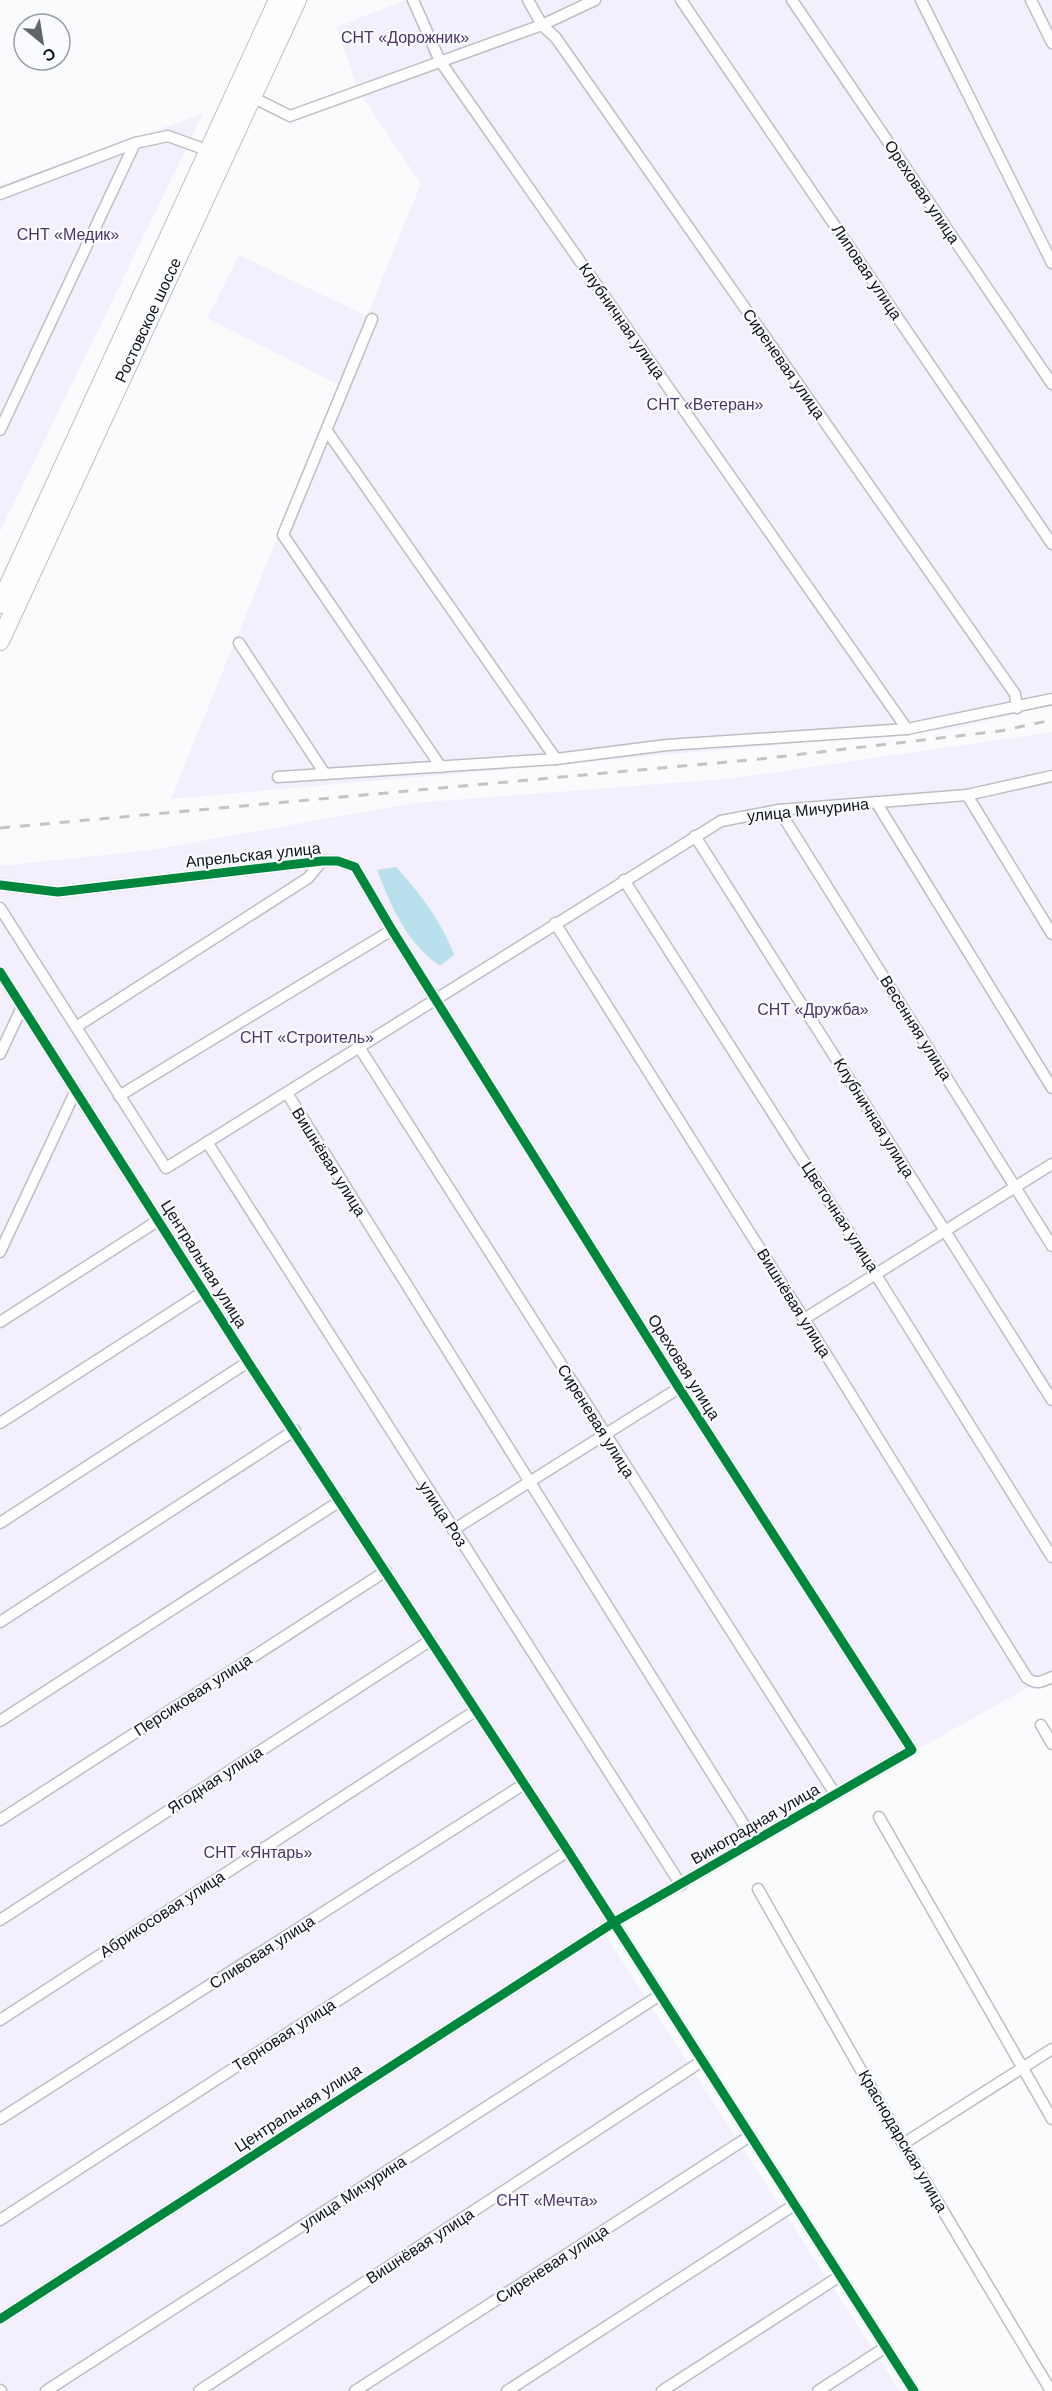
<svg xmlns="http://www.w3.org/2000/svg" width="1052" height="2391" viewBox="0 0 1052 2391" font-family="Arial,sans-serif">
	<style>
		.garden { fill: #f4effd }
		.water { fill: #b9e0ed }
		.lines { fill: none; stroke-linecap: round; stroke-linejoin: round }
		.minor-casing { stroke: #bcbec3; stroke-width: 13 }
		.trunk-casing { stroke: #bcbec3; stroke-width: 20 }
		.minor { stroke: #fefeff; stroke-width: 10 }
		.trunk { stroke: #fefeff; stroke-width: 18 }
		.rail { stroke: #c4c4c5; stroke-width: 3; stroke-dasharray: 10 10; stroke-linecap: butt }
		.cycleway-casing { stroke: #f9fbfe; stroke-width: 13 }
		.cycleway { stroke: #00873e; stroke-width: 9 }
		.labels { text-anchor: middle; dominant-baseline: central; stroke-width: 4.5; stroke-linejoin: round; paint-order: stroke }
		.park-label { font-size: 16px; fill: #4c3368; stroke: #f9fbfe }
		.street-label { font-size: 16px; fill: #0f1319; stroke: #f9fbfe }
	</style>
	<rect width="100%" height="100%" fill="#fafbfd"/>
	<g class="garden">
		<path d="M405,0h647v704l-96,25 -785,70 168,-414 -132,-67 32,-63 128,61 54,-132 -62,-92 -23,-65z"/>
		<path d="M203,114l-203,418v-347z"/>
		<path d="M1052,732v942l-298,167 -150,92 296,458h-900v-1525l151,-16 263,-47 322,-25z"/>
	</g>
	<path class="water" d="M396,867c23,25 46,55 58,88l-14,11c-32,-21 -50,-61 -63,-96z"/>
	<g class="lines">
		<defs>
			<g id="minor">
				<path d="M413,0l27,61 467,668"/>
				<path d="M528,0l14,25 14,13 459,656 2,14"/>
				<path d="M681,0l371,544"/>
				<path d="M792,0l260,384"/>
				<path d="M921,0l131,263"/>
				<path d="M1031,0l21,43"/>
				<path d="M248,95l42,21 252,-91 53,-25"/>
				<path d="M0,194l135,-51 33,-7 44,16"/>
				<path d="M372,319l-89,216 158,232"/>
				<path d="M0,430l135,-287"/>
				<path d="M327,431l229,328"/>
				<path d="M239,643l86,131"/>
				<path d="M278,777l278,-18 111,-14 240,-16 145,-30"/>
				<path d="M967,795l85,139"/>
				<path d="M876,802l176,286"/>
				<path d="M779,810l273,436"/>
				<path d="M695,836l357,564"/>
				<path d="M624,880l252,395 176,282"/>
				<path d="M0,885l58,7 264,-31h16l17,6 37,63 287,458 233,362 -299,173 -613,396"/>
				<path d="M0,908l166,260 555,-347 58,-11 188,-15 85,-19"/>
				<path d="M555,923l249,396 223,359c10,7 15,4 25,-1"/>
				<path d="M0,972l248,390 320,489 346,540"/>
				<path d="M76,1027l232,-149 14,-17"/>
				<path d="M359,1047l476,747"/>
				<path d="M0,1054l22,-47"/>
				<path d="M287,1093l467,748"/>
				<path d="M119,1096l273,-166"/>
				<path d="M207,1142l474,743"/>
				<path d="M0,1252l76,-162"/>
				<path d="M804,1319l248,-155"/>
				<path d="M0,1322l159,-102"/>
				<path d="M0,1423l203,-131"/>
				<path d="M0,1523l248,-161"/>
				<path d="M453,1530l226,-142"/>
				<path d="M0,1622l295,-192"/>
				<path d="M0,1721l340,-220"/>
				<path d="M1041,1725l11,19"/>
				<path d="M879,1817l173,302"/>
				<path d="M0,1820l386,-249"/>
				<path d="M758,1889l145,255 148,247"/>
				<path d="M0,1920l431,-280"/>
				<path d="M0,2020l475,-309"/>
				<path d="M0,2119l524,-335"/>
				<path d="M903,2144l149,-95"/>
				<path d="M0,2220l568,-369"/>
				<path d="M0,2390l1,1"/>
				<path d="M46,2391l614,-396"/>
				<path d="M199,2391l503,-330"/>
				<path d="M355,2391l395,-255"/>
				<path d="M507,2391l287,-186"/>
				<path d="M662,2391l178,-115"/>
				<path d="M818,2391l68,-44"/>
			</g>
			<g id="trunk">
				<path d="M0,604l278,-604"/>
				<path d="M0,641l297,-641"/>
			</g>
		</defs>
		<use href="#minor" class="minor-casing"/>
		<use href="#trunk" class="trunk-casing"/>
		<use href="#minor" class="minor"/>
		<use href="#trunk" class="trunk"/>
		<path class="rail" d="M0,828l760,-69 240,-28 52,-11"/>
		<defs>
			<g id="cycleway">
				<path d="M0,885l58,7 264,-31h16l17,6 37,63 287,458 233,362 -299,173 -613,396"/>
				<path d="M0,972l248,390 320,489 346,540"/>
			</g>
		</defs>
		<use href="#cycleway" class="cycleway-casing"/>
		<use href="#cycleway" class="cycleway"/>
	</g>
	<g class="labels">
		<g class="park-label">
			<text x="405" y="37">СНТ «Дорожник»</text>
			<text x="68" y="234">СНТ «Медик»</text>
			<text x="705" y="404">СНТ «Ветеран»</text>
			<text x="813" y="1009">СНТ «Дружба»</text>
			<text x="307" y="1037">СНТ «Строитель»</text>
			<text x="258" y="1852">СНТ «Янтарь»</text>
			<text x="547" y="2200">СНТ «Мечта»</text>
		</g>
		<g class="street-label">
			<text transform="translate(922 192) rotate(56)">Ореховая улица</text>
			<text transform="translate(867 272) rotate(56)">Липовая улица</text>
			<text transform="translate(148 320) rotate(-65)">Ростовское шоссе</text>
			<text transform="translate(622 321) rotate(55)">Клубничная улица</text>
			<text transform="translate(784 364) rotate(55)">Сиреневая улица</text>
			<text transform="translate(808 810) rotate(-6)">улица Мичурина</text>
			<text transform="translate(253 855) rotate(-6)">Апрельская улица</text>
			<text transform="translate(916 1028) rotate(58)">Весенняя улица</text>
			<text transform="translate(874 1118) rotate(58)">Клубничная улица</text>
			<text transform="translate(329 1162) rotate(58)">Вишнёвая улица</text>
			<text transform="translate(840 1217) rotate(57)">Цветочная улица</text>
			<text transform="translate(204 1264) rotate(58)">Центральная улица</text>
			<text transform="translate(794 1303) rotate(58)">Вишнёвая улица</text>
			<text transform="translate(684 1367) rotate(58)">Ореховая улица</text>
			<text transform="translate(596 1421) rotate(58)">Сиреневая улица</text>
			<text transform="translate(443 1514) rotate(57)">улица Роз</text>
			<text transform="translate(193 1695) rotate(-33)">Персиковая улица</text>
			<text transform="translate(215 1780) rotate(-33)">Ягодная улица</text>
			<text transform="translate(755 1824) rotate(-30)">Виноградная улица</text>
			<text transform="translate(162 1914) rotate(-33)">Абрикосовая улица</text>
			<text transform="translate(262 1952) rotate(-33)">Сливовая улица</text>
			<text transform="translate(284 2035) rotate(-33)">Терновая улица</text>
			<text transform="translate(298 2108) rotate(-33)">Центральная улица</text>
			<text transform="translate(903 2141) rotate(60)">Краснодарская улица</text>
			<text transform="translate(353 2193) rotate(-33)">улица Мичурина</text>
			<text transform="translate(420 2246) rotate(-33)">Вишнёвая улица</text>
			<text transform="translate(552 2264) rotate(-33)">Сиреневая улица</text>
		</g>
	</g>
	<g transform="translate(42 42) rotate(150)"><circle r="28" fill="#f9fbfe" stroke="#9b9ea2" stroke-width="1.5"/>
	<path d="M0-4.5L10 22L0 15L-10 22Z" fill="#616469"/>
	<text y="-9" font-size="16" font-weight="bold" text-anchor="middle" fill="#0f1319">С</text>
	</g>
</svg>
